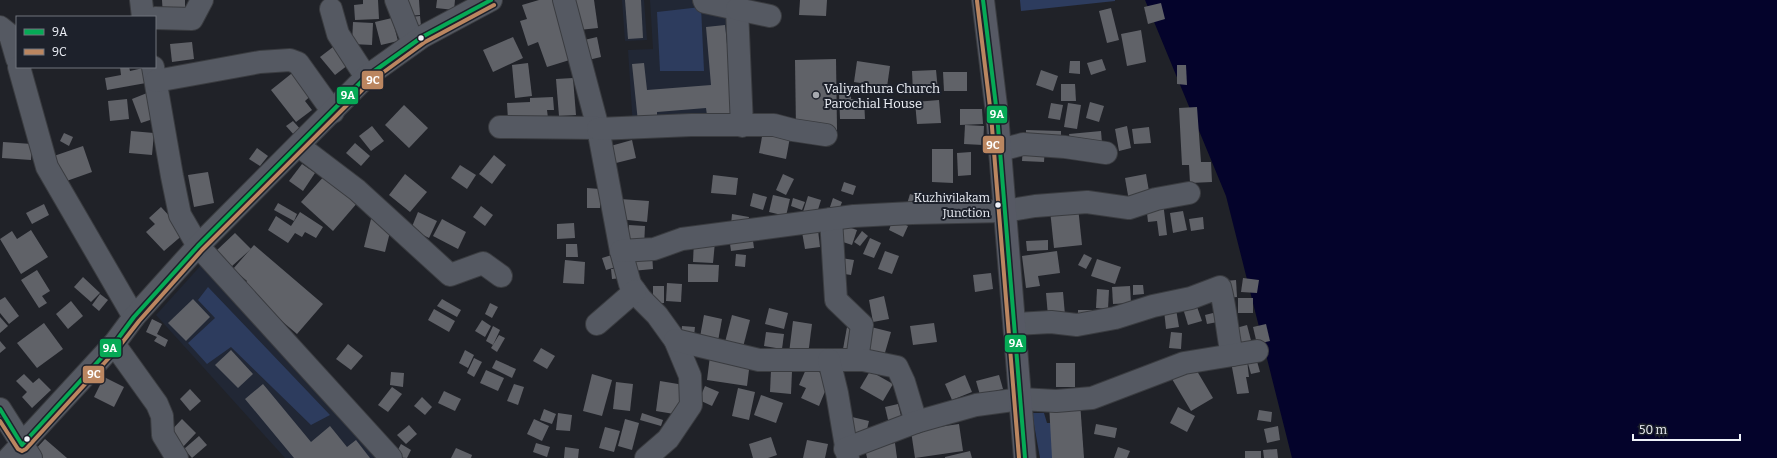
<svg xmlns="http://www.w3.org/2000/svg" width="1777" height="458" viewBox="0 0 1777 458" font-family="Bitter,serif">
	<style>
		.built { fill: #212735 }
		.green { fill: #2d3c5e }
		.water { fill: #04032b }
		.building { fill: #606268 }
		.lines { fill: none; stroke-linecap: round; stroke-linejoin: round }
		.minor-casing { stroke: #3a3c40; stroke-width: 24 }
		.major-casing { stroke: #3a3c40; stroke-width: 24 }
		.minor { stroke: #555962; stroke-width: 22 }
		.major { stroke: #565964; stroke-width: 22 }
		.bus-1-casing { stroke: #1d212b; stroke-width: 7 }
		.bus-2-casing { stroke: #1d212b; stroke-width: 7 }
		.bus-1 { stroke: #06aa56; stroke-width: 4 }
		.bus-2 { stroke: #bb8660; stroke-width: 4 }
		.bus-dot { fill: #eef1f8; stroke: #1d212b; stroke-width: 1.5 }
		.poi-dot { fill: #a6a9af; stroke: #1d212b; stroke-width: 1.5 }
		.labels { text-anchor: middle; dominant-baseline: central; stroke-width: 4; stroke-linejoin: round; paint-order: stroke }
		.bus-label { font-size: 12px; fill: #eef1f8; stroke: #1d212b; text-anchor: end }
		.poi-label { font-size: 13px; fill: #eef1f8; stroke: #1d212b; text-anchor: start }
		.line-badge { stroke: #1d212b; stroke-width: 1.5 }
		.badge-label { font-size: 11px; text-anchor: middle; font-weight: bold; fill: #fff }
	</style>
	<rect width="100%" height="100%" fill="#202228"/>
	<g class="built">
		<path d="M622,0h22l3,40 -22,1z"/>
		<path d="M650,0h62l19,15 7,106 -105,6 -5,-77 25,-1z"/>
		<path d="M203,263l175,195h-93l-129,-143z"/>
	</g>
	<g class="green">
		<path d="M1020,0h95v1l-94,10z"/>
		<path d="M701,7l3,64h-44l-3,-59z"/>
		<path d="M208,287l122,128 -19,10 -80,-78 -24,17 -19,-21 27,-25 -17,-18z"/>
		<path d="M1032,413h12l3,10h18l2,35h-27z"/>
	</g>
	<path class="water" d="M1145,0h632v458h-485l-66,-262z"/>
	<g class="building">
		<path d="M162,0h23v15l-22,1z"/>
		<path d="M363,0h15l1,19 -24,1 -1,-15 9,-1z"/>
		<path d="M406,0h13l1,15 -13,1z"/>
		<path d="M437,0h18l-1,10 -18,-2z"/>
		<path d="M539,0h16l21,58 -29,9 -9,-25 -10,4 -8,-25 7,-2 -5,-14z"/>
		<path d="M575,0h19l4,28 -19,2z"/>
		<path d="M625,0h16l2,38 -15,1z"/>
		<path d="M800,0h27l-1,16 -27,-1z"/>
		<path d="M1161,3l4,16 -17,5 -4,-17z"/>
		<path d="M1111,8l8,32 -12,3 -8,-32z"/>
		<path d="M420,16l1,10h-11v-9z"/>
		<path d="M392,18l6,23 -17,4 -6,-23z"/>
		<path d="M353,22l20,1 -1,22 -20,-1z"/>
		<path d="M725,25l10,95 -27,3 -2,-15 -49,4v9l-19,1 -6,-58 12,-1 3,27 64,-5 -5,-58z"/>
		<path d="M1141,30l5,32 -19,4 -6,-32z"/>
		<path d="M513,37l10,21 -30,14 -10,-22z"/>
		<path d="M597,37l4,20 -17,4 -4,-20z"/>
		<path d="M192,42l2,17 -22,3 -2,-18z"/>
		<path d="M333,47l15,18 -13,10 -15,-18z"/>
		<path d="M836,59l1,71h-41l-1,-70z"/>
		<path d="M1102,59l4,11 -15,5 -4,-12z"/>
		<path d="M857,61l33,5 -3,21 -33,-5z"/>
		<path d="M1070,61h10v13l-11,-1z"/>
		<path d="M528,63l4,33 -17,2 -3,-33z"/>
		<path d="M1177,65h9l1,20 -10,-1z"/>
		<path d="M120,67h9l1,4 13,-3 3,15 -39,7 -2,-12 16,-3z"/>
		<path d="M296,70l18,23 -9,8 7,9 -16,12 -25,-32z"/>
		<path d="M936,70l2,21 -25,1 -1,-21z"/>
		<path d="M1041,70l17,6 -5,15 -17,-6z"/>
		<path d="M943,72h24v19h-23z"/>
		<path d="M573,78l3,37 -17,1 -3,-37z"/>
		<path d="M1061,84h14l1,17h-15z"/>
		<path d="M147,93l9,25 -15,5 -9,-24z"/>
		<path d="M839,93l12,1v5h13l1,20h-25z"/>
		<path d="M553,97l1,13h-7l1,8 -40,2 -1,-17 23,-1v-4z"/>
		<path d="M127,99l2,20 -19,2 -2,-20z"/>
		<path d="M939,100l2,23 -24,1 -2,-22z"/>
		<path d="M1090,102l14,4 -5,16 -13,-4z"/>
		<path d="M1051,103l12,2 -3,15 -12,-2z"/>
		<path d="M1068,103l13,2 -4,24 -13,-2z"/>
		<path d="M404,105l24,23 -19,20 -24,-23z"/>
		<path d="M1197,107l4,55h10l1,20 -22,1 -1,-18h-7l-3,-57z"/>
		<path d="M960,109h22l1,15 -23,1z"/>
		<path d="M293,121l9,10 -7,5 -9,-10z"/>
		<path d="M965,125l19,1 -1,19 -19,-1z"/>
		<path d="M372,126l12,15 -13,10 -12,-15z"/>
		<path d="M764,126l27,6 -5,27 -27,-6z"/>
		<path d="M1127,126l4,22 -12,3 -4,-22z"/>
		<path d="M1149,127l2,16 -17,1 -2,-15z"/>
		<path d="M1026,130l35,1v12l-35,-1z"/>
		<path d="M131,131l23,2 -2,22 -23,-2z"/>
		<path d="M1101,131l1,12 -31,3 -2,-12z"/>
		<path d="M64,133l9,4 -4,9 -9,-5z"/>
		<path d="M632,140l4,18 -24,6 -5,-17z"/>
		<path d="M3,142l29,2 -1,16 -29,-2z"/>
		<path d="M355,143l15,13 -9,10 -15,-13z"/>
		<path d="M83,146l9,26 -31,11 -10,-26z"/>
		<path d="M1023,146l22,1 -1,15 -22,-1z"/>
		<path d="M257,148l11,8 -8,10 -11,-7z"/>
		<path d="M932,149h21v34l-21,-1z"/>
		<path d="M971,152v23l-13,1 -1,-23z"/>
		<path d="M494,155l12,10 -14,19 -13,-10z"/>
		<path d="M302,164l13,9 -12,18 -14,-10z"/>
		<path d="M460,165l16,10 -9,14 -16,-11z"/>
		<path d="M208,172l6,31 -20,4 -6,-32z"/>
		<path d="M326,174l32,28 -25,29 -32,-29z"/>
		<path d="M405,174l22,18 -17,20 -21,-17z"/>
		<path d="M783,174l11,5 -8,16 -10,-5z"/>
		<path d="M1146,174l4,23 -21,4 -4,-23z"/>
		<path d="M713,175l25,3 -2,17 -25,-2z"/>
		<path d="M844,182l12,4 -3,9 -12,-4z"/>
		<path d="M587,188l13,1v19h-13z"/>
		<path d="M753,193l14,4 -4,13 -13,-4z"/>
		<path d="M910,194l11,3 -2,10 -12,-3z"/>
		<path d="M773,195l17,4 -4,17 -17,-4z"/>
		<path d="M808,196l13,4 -5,16 -13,-4z"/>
		<path d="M793,198l12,4 -3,8 -11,-4z"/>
		<path d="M833,198l9,4 -3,8 -9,-3z"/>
		<path d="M620,199l29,2 -2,21 -29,-3z"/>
		<path d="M1163,202l4,33 -8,1 -2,-15 -9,1 -2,-18z"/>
		<path d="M278,203l19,11 -3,7 -20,-11z"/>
		<path d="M44,204l5,11 -17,9 -6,-11z"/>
		<path d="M481,206l12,9 -8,11 -12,-9z"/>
		<path d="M161,207l24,26 -21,18 -18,-19 9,-8 -6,-6z"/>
		<path d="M1078,207l4,38 -28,3 -4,-38z"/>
		<path d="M1183,211l4,19 -14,3 -3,-20z"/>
		<path d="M300,212l23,15 -7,11 -11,-6 -3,5 -7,-4 -7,10 -20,-13 8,-14 15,10z"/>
		<path d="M418,212l19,9 -8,17 -18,-9z"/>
		<path d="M732,214l17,3 -2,10 -16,-2z"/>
		<path d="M1203,217l1,12 -13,2 -2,-12z"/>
		<path d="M371,219l21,5 -7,28 -21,-5z"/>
		<path d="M442,219l24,13 -8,17 -25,-13z"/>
		<path d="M893,219l15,7 -5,11 -14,-7z"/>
		<path d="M574,223l1,15 -18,1v-15z"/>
		<path d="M839,224l18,6 -5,15 -18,-6z"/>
		<path d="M629,225l16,1 -1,21 -16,-1z"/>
		<path d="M31,230l17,27 -27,17 -21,-35 12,-8 5,8z"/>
		<path d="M818,230l2,17 -15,2 -3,-17z"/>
		<path d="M862,231l6,5 -8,10 -6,-4z"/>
		<path d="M235,233l16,16 -20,18 -15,-16z"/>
		<path d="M752,234l2,14 -23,3 -2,-15z"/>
		<path d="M870,238l11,5 -7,15 -11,-4z"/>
		<path d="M694,240l21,2 -2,21 -20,-1z"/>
		<path d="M1048,240v10l-21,1 -1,-10z"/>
		<path d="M566,244h11l1,13h-12z"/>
		<path d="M254,245l69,59 -26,30 -55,-47 5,-6 -14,-12z"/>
		<path d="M885,251l14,5 -7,18 -14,-5z"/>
		<path d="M1057,251l3,22 -22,3 2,10 -14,2 -4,-32z"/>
		<path d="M652,253l1,16 -21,2 -1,-17z"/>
		<path d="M615,254l4,12 -13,4 -4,-12z"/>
		<path d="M736,254l10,1 -1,12 -10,-1z"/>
		<path d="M1084,254l8,4 -6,11 -8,-4z"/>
		<path d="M841,258l13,2 -3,15 -13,-2z"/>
		<path d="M1097,259l24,8 -6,17 -24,-8z"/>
		<path d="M565,260l20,2 -1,22 -21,-1z"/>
		<path d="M688,264l31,1 -1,17h-30z"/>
		<path d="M621,268l1,10 -10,1 -1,-10z"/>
		<path d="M37,270l13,21 -8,5 5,7 -8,5 -18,-28z"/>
		<path d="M991,273l2,16 -18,3 -2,-17z"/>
		<path d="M83,277l17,16 -9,9 -17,-15z"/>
		<path d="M1243,278l16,2 -2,13 -16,-1z"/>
		<path d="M1236,280l1,17 -10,1 -2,-17z"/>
		<path d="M667,283l15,1 -1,18 -15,-1z"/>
		<path d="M1133,285h10l1,9 -11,1z"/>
		<path d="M653,286h11v17l-11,1z"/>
		<path d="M1130,286l1,17 -18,1 -1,-17z"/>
		<path d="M1097,289l12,1 -1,19 -12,-1z"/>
		<path d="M1063,292l2,23 -17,1 -2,-23z"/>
		<path d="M100,294l8,6 -9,11 -7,-6z"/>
		<path d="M884,296l5,23 -16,3 -4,-22z"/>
		<path d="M5,297l14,19 -10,8 -9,-11v-13z"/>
		<rect x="1238" y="298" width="15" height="15"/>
		<path d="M193,299l17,18 -24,24 -18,-18z"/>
		<path d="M442,299l19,11 -4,7 -20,-11z"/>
		<path d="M71,301l12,15 -15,13 -12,-15z"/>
		<path d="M1195,301l7,20 -14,4 -6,-20z"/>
		<path d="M490,303l8,4 -6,11 -7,-4z"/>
		<path d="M769,308l19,5 -4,16 -19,-5z"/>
		<path d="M434,309l21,12 -6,11 -21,-12z"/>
		<path d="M1176,309l3,18 -13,2 -2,-19z"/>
		<rect x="1078" y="310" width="15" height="10"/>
		<path d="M1221,311l2,10 -16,3 -2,-9z"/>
		<path d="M704,315l18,4 -4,22 -18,-4z"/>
		<path d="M732,315l18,5 -8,31 -18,-5z"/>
		<path d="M0,317l8,9 -8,7z"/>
		<path d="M152,319l10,5 -5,10 11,6 -3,7 -11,-6 3,-4 -11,-5z"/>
		<path d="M482,320l9,6 -6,11 -10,-6z"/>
		<path d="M793,321l19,3 -4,31 -19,-2z"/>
		<path d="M44,323l19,26 -26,19 -20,-25z"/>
		<path d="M934,323l3,19 -24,3 -3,-19z"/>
		<path d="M1266,324l4,17 -13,3 -4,-17z"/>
		<path d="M1247,325l6,23 -17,4 -7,-22z"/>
		<path d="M493,326l7,4 -7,15 -7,-4z"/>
		<path d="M682,326l13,1 -1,9h-13z"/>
		<path d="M867,326l24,6 -7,24 -24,-7z"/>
		<path d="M847,327l12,3 -4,21 -12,-2z"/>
		<path d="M766,332l18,2 -2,15 -18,-3z"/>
		<path d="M1171,332l11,1 -1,16 -12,-1z"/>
		<path d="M499,335l6,3 -8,14 -6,-4z"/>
		<path d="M0,341l6,7 -6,5z"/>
		<path d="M348,344l15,12 -12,14 -15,-11z"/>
		<path d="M541,348l14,8 -8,13 -14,-8z"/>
		<path d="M231,350l22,24 -15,14 -23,-23z"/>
		<path d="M465,350l9,5 -6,13 -9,-5z"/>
		<path d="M1255,354l5,18 -9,2 -5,-17z"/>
		<path d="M710,356l40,6 -3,24 -40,-6z"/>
		<path d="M474,358l8,4 -8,15 -7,-4z"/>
		<path d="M496,360l20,9 -4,9 -20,-10z"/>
		<path d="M1247,360l2,17h-3l3,16 -12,1 -6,-32z"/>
		<rect x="1056" y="363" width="19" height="24"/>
		<path d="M1194,366l19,32 -22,13 -19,-32z"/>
		<path d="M807,367l24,10 -12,29 -18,-8 5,-10 -7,-3z"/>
		<path d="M486,370l18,8 -6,13 -18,-8z"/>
		<path d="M771,370l21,1 -1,23 -21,-2z"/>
		<path d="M870,371l23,13 -10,17 -23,-13z"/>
		<path d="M391,372l13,1 -1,14 -13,-2z"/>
		<path d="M24,374l9,9 6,-5 12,12 -19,18 -10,-11 5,-5 -11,-11z"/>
		<path d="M592,374l20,6 -10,36 -19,-5z"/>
		<path d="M965,375l7,17 -20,8 -7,-16z"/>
		<path d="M999,375l4,14 -23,6 -4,-14z"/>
		<path d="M104,377l20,10 -10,20 -20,-10z"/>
		<path d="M660,381l24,4 -4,30 -24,-4z"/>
		<path d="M616,382l17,2 -3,27 -17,-2z"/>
		<path d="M263,384l48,58 19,-16 17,21 9,-7 14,18h-76l-49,-59z"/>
		<path d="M514,384l10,3 -6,18 -11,-4z"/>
		<path d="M705,386l14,6 -7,14 -13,-6z"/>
		<path d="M392,387l10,7 -14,18 -10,-7z"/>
		<path d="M738,388l17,4 -6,28 -17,-4z"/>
		<path d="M190,389l11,12 -11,10 -10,-12z"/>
		<path d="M444,391l17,8 -6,12 -17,-8z"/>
		<path d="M761,395l22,8 -7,20 -22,-8z"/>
		<path d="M422,397l10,10 -7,8 -11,-9z"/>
		<path d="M1080,402l4,56h-32l-3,-54z"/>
		<path d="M898,404l4,16 -13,4 -4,-17z"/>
		<path d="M1178,407l17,9 -8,16 -17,-9z"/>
		<path d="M544,409l12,5 -4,10 -12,-4z"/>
		<path d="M1259,410l13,2 -1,10 -14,-2z"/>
		<path d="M558,413l14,2 -2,16 -14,-1z"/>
		<path d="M642,413l21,7 -2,6 -21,-6z"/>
		<path d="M852,417l17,4 -4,17 -16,-3z"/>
		<path d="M182,419l14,14 -15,16 -15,-13z"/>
		<path d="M534,419l15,7 -7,15 -15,-7z"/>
		<path d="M625,419l14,4 -7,27 -14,-4z"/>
		<path d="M959,424l4,27 -48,7 -4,-27z"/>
		<path d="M1096,424l21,4 -2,10 -21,-4z"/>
		<path d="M409,425l8,9 -11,10 -9,-9z"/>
		<path d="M1278,426l2,14 -13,3 -3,-14z"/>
		<path d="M605,427l15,4 -6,21 -15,-4z"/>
		<path d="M199,436l8,9 -15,13 -8,-9z"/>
		<path d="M771,437l6,18 -9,3h-15l-4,-14z"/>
		<path d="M45,439l22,19h-28l-6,-6z"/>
		<path d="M807,440l21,4 -3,14h-22z"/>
		<path d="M536,443l14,4 -3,10 -14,-5z"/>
		<path d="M895,443l2,15h-30l-2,-10z"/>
		<path d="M401,444l10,6 -4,8 -13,-1z"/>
		<path d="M565,447l14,2 -1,9h-14z"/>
		<path d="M1118,447l12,4 -3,7h-13z"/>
		<path d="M456,448l16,7 -1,3h-20z"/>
		<path d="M1277,449l1,9h-14l-1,-8z"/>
		<path d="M970,451l2,7h-27v-1z"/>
		<rect x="1245" y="451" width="16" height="7"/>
	</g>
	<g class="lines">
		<defs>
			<g id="minor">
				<path d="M141,0l2,17"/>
				<path d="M396,0l17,43"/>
				<path d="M564,0l34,128 23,123 9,33 11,15 16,16 18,25 15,36 1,29 -23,34 -22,19"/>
				<path d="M704,0l1,2 32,7 5,117"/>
				<path d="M331,9l7,25 28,43"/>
				<path d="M737,9l33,7"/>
				<path d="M155,18l37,1 10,-19"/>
				<path d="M0,27l10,8 7,24"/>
				<path d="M19,67l28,100 87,150"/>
				<path d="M153,67l19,109 8,39 18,31 193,212"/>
				<path d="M156,81l104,-19 30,-2 8,3 35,49"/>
				<path d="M500,127l98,1"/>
				<path d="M598,129l93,-4h83l19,5 33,5"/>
				<path d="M299,146l58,44 93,85 33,-12 18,13"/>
				<path d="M1000,150l23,-6 42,3 41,6"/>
				<path d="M831,219l5,81 26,25 -5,35"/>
				<path d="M621,251l33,-2 28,-10 172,-23 58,-3 93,-2 30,-5 52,-4 42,6 27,-9 33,-6"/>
				<path d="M597,324l38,-33"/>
				<path d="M1015,324l36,-2 26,3 38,-7 38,-12 38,-8 29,-11c6,22 7,45 12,68"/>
				<path d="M675,340l84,20h104l34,7 7,15 12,40"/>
				<path d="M114,344l43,60 5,12 1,19 14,23"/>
				<path d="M829,360l8,33 11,65"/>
				<path d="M0,409l31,49"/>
				<path d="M845,449l71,-27 60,-17 45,-6 35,2 36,-3 92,-35 73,-12"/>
				<path d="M9,458l105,-114 20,-27 64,-71 168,-169 56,-40 69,-37"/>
			</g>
			<path id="major" d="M983,0l14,114 28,344"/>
		</defs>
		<use href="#minor" class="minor-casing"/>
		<use href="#major" class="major-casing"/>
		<use href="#minor" class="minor"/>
		<use href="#major" class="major"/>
		<defs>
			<g id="bus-1">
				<path d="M983,0l14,114 28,344"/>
				<path d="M0,409l22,36 92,-101 20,-27 64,-71 168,-169 56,-40 69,-37"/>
			</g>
			<g id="bus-2">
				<path d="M977,1l14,114 28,343"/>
				<path d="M0,421l18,28 4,2 4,-2 92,-101 21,-27 63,-71 168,-168 55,-40 69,-37"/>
			</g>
		</defs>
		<use href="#bus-1" class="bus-1-casing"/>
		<use href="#bus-2" class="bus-2-casing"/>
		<use href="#bus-1" class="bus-1"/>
		<use href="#bus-2" class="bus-2"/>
	</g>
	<g class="bus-dot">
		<circle cx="421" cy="38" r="3.5"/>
		<circle cx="998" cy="205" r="3.5"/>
		<circle cx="27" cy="439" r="3.5"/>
	</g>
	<circle class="poi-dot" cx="816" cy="95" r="4"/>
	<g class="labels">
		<g class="bus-label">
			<text x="990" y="198">Kuzhivilakam<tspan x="990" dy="15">Junction</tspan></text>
		</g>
		<g class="poi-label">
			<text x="824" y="88">Valiyathura Church<tspan x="824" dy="15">Parochial House</tspan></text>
		</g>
	</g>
	<g class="line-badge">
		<rect x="361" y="70" width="23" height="20" rx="4" fill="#bb8660"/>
		<rect x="336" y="86" width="23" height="19" rx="4" fill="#06aa56"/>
		<rect x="986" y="105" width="22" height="19" rx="4" fill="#06aa56"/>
		<rect x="982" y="135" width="23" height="19" rx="4" fill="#bb8660"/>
		<rect x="1004" y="334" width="23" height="19" rx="4" fill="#06aa56"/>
		<rect x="99" y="338" width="23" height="20" rx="4" fill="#06aa56"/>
		<rect x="82" y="365" width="23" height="19" rx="4" fill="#bb8660"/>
	</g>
	<g class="badge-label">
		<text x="373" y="84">9C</text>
		<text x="348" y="99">9A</text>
		<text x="997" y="118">9A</text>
		<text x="993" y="149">9C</text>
		<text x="1016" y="347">9A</text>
		<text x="110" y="352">9A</text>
		<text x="94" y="378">9C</text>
	</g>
	<rect x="16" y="16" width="140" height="52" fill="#1d212b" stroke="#71747d"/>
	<rect x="24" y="29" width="20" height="6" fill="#06aa56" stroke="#71747d"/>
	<text x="52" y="36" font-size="12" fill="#eef1f8">9A</text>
	<rect x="24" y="49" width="20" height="6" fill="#bb8660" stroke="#71747d"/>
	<text x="52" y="56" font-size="12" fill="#eef1f8">9C</text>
	<path d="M1633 434v6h107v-6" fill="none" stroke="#eef1f8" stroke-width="2"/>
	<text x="1639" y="434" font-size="12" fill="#eef1f8" stroke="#1d212b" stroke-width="3" paint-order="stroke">50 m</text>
</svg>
